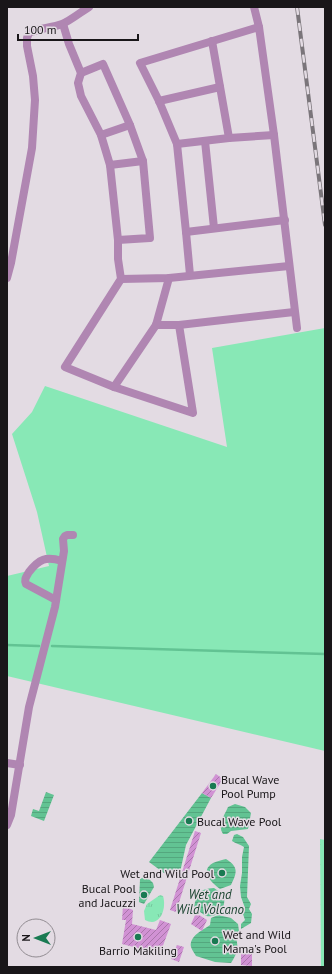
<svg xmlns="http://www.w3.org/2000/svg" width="332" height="974" viewBox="0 0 332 974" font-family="'PT Sans',sans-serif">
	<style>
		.grass { fill: #88e8b6 }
		.park { fill: url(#park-tufts) }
		.water { fill: url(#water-rules) }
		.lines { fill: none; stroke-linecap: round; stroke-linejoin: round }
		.stream { stroke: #62c393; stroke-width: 2.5 }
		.building { fill: url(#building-hatch) }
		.minor { stroke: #b086b2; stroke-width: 8 }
		.rail-casing { stroke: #7a757a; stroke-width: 4 }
		.rail { stroke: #e3dbe3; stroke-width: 2.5; stroke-dasharray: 8; stroke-linecap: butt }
		.poi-dot { fill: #197a52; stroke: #e3dbe3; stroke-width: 1.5 }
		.labels { text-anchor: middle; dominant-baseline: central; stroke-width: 3; stroke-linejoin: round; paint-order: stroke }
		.poi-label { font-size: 12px; fill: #191619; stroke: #e3dbe3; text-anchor: start }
		.water-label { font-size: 13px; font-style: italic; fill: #1d4632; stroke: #e3dbe3 }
	</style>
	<defs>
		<pattern id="park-tufts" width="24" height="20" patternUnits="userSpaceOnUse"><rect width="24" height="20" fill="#88e8b6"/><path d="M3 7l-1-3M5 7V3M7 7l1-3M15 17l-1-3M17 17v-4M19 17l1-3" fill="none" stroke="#75c69c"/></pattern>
		<pattern id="water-rules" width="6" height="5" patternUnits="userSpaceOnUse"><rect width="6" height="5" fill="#62c393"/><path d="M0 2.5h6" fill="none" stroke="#54a77e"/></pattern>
		<pattern id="building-hatch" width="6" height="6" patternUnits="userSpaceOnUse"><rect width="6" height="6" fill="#d192d4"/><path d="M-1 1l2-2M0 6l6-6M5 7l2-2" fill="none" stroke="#a976ab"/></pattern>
	</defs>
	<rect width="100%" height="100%" fill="#e3dbe3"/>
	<path class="grass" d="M325,328v423l-318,-75v-100l42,-10 -12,-54 -25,-78 20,-22 13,-26 182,61 -15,-99z"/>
	<g class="park">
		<path d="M320,839l5,1v127h-4z"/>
		<path d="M160,895l3,1c3,9 0,25 -11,26 -2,0 -5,-1 -7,-2l-1,-9 3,-7z"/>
	</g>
	<g class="water">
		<path d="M46,792l8,3 -10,26 -13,-5 2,-7 6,2z"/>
		<path d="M202,793l9,5 -25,47 -7,32 -15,-4 -15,-11z"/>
		<path d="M235,804l10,3 6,6 -3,16 -17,2 -4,3h-4c-6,-9 1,-18 5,-27z"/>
		<path d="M237,834l6,3 6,9 -2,51 4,7 -2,5 3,5 -1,9 -10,6v-5l4,-4 -2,-6 2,-6 -4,-11 -1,-11 2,-13v-16l2,-10c-4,-3 -8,-3 -12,-6l2,-6z"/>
		<path d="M226,859c13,8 11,14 5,26l-11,4c-8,-6 -21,-18 -7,-26 4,-2 9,-3 13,-4z"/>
		<path d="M146,876l7,7 1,4 -10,17 -5,-2 1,-23z"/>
		<path d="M214,888c12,8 12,10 8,24 -16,8 -16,4 -28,-5 3,-14 5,-18 20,-19z"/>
		<path d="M218,915l13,3 7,6 1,7 -4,3c4,13 3,18 -4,29l-16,-1 -19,-6c-1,-2 -4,-6 -5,-9 -2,-11 12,-17 19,-22l1,-7z"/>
	</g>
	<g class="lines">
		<g class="stream">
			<path d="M325,7v1"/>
			<path d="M7,645l32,1"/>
			<path d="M52,646l273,8"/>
		</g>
	</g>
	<g class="building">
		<path d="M216,774l7,5 -12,19 -9,-5z"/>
		<path d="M195,831l6,2 -25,79 -6,-2z"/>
		<path d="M123,906l10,4 -1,14 24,6 4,-10 11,4 -10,27 -11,-4 -1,4 -27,-7 4,-24h-4z"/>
		<path d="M196,913l11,7 -5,11 -11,-7z"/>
		<path d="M177,945l7,2 -5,15 -8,-3z"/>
		<path d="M241,951h11v15l-11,-1z"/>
	</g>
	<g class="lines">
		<g class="minor">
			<path d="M254,7l5,20 15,108 23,193"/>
			<path d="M63,24l6,20 12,29 -3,10 3,13 20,39 9,30 8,75v19l3,20 -56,88 49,20 79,26 -14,-88"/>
			<path d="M212,41l17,97"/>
			<path d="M81,73l22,-9 27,61 13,36 7,77 -32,2"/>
			<path d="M159,101l61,-14"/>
			<path d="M101,135l29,-10"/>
			<path d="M205,141l9,87"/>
			<path d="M177,144l52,-6 45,-3"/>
			<path d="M110,165l33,-4"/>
			<path d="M186,232l99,-12"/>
			<path d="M190,275l-4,-43 -9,-88 -18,-43 -19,-38 119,-36"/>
			<path d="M7,278l4,-15 21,-115 3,-48 -2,-24 -6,-30v-8l2,-5c10,-5 22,-5 33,-9 8,-3 19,-12 27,-17"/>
			<path d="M121,279l48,-1 120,-12"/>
			<path d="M156,325h23l115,-13"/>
			<path d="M114,387l42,-62 13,-47"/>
			<path d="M56,600l-30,-16c-2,-5 0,-7 3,-12 10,-13 17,-16 33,-11"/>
			<path d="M7,763l13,2"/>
			<path d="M7,825l4,-10 18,-108 26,-100 9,-56 -1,-12 2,-3 2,-1h6"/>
		</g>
		<defs>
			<path id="rail" d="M297,7l28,218"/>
		</defs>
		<use href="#rail" class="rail-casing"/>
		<use href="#rail" class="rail"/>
	</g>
	<g class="poi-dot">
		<circle cx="213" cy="786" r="4"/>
		<circle cx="189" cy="821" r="4"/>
		<circle cx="222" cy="873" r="4"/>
		<circle cx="144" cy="895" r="4"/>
		<circle cx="138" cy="937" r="4"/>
		<circle cx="215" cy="941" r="4"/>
	</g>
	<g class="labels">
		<g class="poi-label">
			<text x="221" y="779">Bucal Wave<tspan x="221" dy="14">Pool Pump</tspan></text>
			<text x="197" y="821">Bucal Wave Pool</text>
			<text x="214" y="873" text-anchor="end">Wet and Wild Pool</text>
			<text x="136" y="888" text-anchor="end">Bucal Pool<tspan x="136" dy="14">and Jacuzzi</tspan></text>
			<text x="223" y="934">Wet and Wild<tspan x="223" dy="14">Mama's Pool</tspan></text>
			<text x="138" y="950" text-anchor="middle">Barrio Makiling</text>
		</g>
		<g class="water-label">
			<text x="210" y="894">Wet and<tspan x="210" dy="15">Wild Volcano</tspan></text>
		</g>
	</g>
	<rect width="332" height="974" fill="none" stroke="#191619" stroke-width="16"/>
	<g transform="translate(36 938) rotate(270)"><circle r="19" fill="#e3dbe3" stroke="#928c92"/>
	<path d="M0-3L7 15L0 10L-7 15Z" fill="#197a52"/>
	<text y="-6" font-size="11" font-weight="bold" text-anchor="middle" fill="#191619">N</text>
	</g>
	<path d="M18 34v6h120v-6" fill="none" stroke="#191619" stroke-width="2"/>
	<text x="24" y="34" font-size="12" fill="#191619" stroke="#e3dbe3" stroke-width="3" paint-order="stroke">100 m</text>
</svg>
